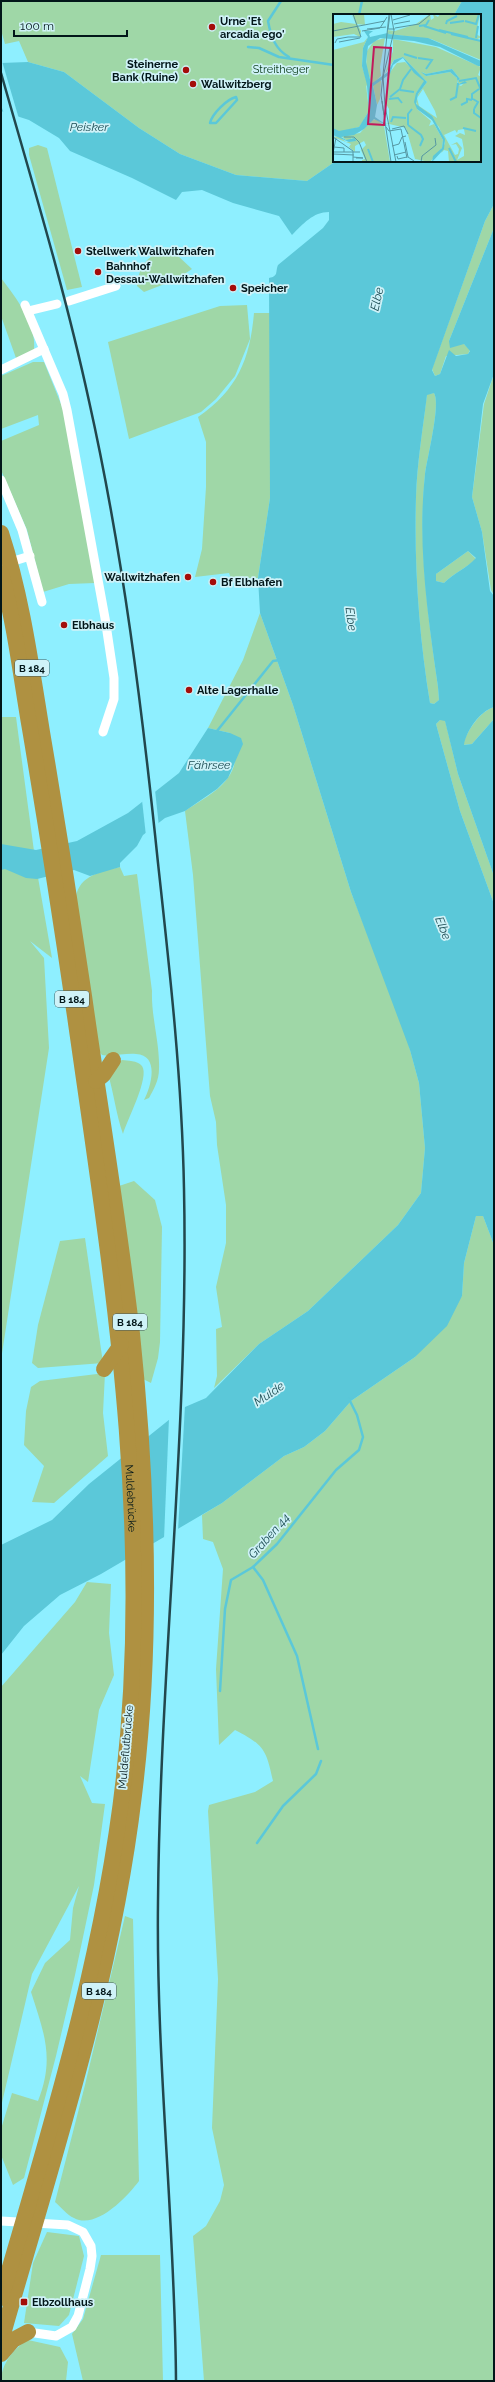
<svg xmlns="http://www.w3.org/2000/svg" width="495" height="2382" viewBox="0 0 495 2382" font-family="Raleway,sans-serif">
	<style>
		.green { fill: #9fd7a7 }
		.water { fill: #5bc8d9; fill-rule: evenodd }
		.pier { fill: #8eefff }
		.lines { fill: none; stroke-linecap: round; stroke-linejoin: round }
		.stream { stroke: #5bc8d9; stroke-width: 2.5 }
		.street { stroke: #fff; stroke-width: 9 }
		.highway { stroke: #af9141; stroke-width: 16 }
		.rail { stroke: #22474d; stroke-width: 2.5 }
		.poi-dot { fill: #a40d0a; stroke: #cff2f8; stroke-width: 1.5 }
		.labels { text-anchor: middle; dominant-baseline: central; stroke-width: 3.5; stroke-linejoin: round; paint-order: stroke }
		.shield { fill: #cff2f8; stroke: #40585c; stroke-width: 1 }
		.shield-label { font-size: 10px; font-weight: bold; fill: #021619 }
		.poi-label { font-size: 11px; font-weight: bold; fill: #021619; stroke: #cff2f8; text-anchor: start }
		.park-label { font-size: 11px; fill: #0b3c19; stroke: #cff2f8 }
		.street-label { font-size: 11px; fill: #021619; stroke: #cff2f8 }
		.water-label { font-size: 12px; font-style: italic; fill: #1b4b52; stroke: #cff2f8 }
		.inset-river { fill: none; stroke: #5bc8d9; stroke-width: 2 }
		.inset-road { fill: none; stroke: #5698a3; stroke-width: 1 }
		.view { fill: #c2185b; fill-opacity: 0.15; stroke: #c2185b; stroke-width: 2 }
		.inset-edge { fill: none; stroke: #021619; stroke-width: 2 }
	</style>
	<rect width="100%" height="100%" fill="#8eefff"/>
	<g class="green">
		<path d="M1,1h461l-8,14h-120v146h2l-29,20 -71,-6 -56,-21 -41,-26 -75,-56 -36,-10 -9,-21 -14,3 -4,-14z"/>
		<path d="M38,145l9,3 35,139 -15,3 -38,-135v-7z"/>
		<path d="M494,204v24l-45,113 15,3 6,6 -2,4 -22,2 -6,18 -5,2 -3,-7 53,-148z"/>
		<path d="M163,250l14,5 15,14 -17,11 -31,12 -7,-6c1,-18 10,-30 26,-36z"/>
		<path d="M1,278c15,20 36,46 33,72l-18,8 -15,-42z"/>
		<path d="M247,305l3,34 -15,37 -19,23 -15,13 -72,27 -21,-97 112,-36z"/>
		<path d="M254,313h17l-1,185 -12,80h-27l-2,-5 -34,4 7,-28 4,-62v-45l-8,-25c39,-27 52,-57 56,-104z"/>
		<path d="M33,362h11l19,47 32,174 -26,1 -26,8 -16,-62 -26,-60v-29l38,-16 -1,-10 -37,14v-53z"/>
		<path d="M494,374v221l-3,-5 -9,-58 -10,-35 12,-93z"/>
		<path d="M434,393c7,11 -7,65 -9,81 -7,71 3,143 13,213l1,13 -5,4 -4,-1c-11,-68 -16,-137 -14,-206 1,-34 7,-69 11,-103z"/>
		<path d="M468,551l8,8c-10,9 -22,14 -32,24l-8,-2v-7z"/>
		<path d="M260,613l33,92 58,187 54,139 14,52 6,65 -4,45 -23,32 -90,86 -49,33 -45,44 3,-12 -1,-47 6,-2 -6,-40 10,-44v-38l-9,-60 -1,-23 -6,-26 -17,-221 -8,-64c19,-13 46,-25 50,-50 1,-8 -3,-20 -5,-28l-22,-5 35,-68z"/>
		<path d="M494,707v12l-22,25 -9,1c3,-13 17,-34 31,-38z"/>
		<path d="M1,717h15l20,149 16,92 -22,-17 14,17 5,90 -48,312z"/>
		<path d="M440,720h5l13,54 36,102v28l-34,-93 -24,-87z"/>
		<path d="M120,867l4,9 13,-2 15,117c-1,26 8,52 7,78 0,11 -5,20 -10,29l-5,2c7,-13 16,-45 -8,-46 -12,-1 -22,3 -34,1l-3,-4 -23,-154c3,-22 27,-26 44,-30z"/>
		<path d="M122,1060c6,1 15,0 20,6 8,11 -15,54 -19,68 -7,-20 -9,-40 -15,-60l7,-10z"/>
		<path d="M134,1181l21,19 7,27 -2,115 -2,16 -7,25 -8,-4 -24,-193z"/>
		<path d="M476,1216h7l11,29v1136h-290l-11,-145 13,-10 14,-25 4,-16 -12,-57 6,-149 -10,-168 1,-6 46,-13 18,-11c-7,-32 -9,-36 -38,-51l-16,15 -3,-76 7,-100 -10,-27 -10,-3 -1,-24 20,-12 62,-47 20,-9 21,-16 26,-30 64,-44 47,-61 2,-33z"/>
		<path d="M85,1238l18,125 -65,5 -6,-5 6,-38 22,-84z"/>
		<path d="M105,1373l-2,40 5,43 -54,47 -22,-1 12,-36 -20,-21 2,-34 5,-24 9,-6z"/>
		<path d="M87,1582l24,2 -2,49 5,42 -15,35 -11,72 -8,-6 12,27 13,1 -11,81 -19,90 -19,81 -32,122 -11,7 -12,-30v-26l11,-36 26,8c17,-43 6,-68 -7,-109l14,-29 25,-23 3,-32 6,-22 -47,88 -31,133v-420l74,-85z"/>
		<path d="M125,1916l8,3 6,262c-12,16 -43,49 -65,37 -7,-3 -13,-11 -19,-16l30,-117z"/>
		<path d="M47,2232l32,4 5,20 -15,59 -10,11 -35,-3 9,-60z"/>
		<path d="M101,2255h59l3,126h-80l-11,-47 11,-15z"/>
		<path d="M28,2340l32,7 8,15 -2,19h-65c0,-17 13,-33 27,-41z"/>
	</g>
	<g class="water">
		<path d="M462,1h32v203l-9,17 -53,149 3,6 5,-2 9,-24 7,6 12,-2 2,-3 -6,-7 -14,4 -1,-7 45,-113v146l-11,30 -11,93 10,35 8,59 4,5v111c-14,4 -28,24 -30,38l8,-1 22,-25v157l-36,-102 -13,-53 -5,-1 -4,4 24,87 34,93v341l-11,-29h-7l-12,47 -2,33 -15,30 -32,31 -64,44 -26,30 -21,16 -20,9 -62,47 -121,71 -41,21 -36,31 -23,29v-110l51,-25 37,-36 96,-77 21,-9 53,-54 49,-33 90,-86 23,-32 4,-45 -6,-65 -9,-33 -59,-158 -58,-187 -33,-92 -2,-35 12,-80 -1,-220c10,-2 6,-6 9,-13l45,-37 6,-8v-8c-16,0 -26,12 -37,23l-13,-19 -46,-13 -31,-13 -20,2 -6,8 -44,-22 -62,-27 -11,-13 -30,-18 -28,-9v-48l27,-1 36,10 75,56 41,26 56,21 71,6 29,-20h144v-146h-26zM434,393c7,11 -7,65 -9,81 -8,71 3,143 13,213l1,13 -5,4 -4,-1c-11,-68 -16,-137 -14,-206 1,-34 7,-69 11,-102zM468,551l8,7c-9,10 -22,15 -32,25l-8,-2v-7z"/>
		<path d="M208,728l22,5 11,5 2,6 -15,34 -11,11 -32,22 -20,7 -22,17 -6,11 -17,17v4l-30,9 -16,-6 -37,9 -11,-1 -21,-9 -4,1v-26l35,6 41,-9 51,-28 51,-40z"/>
	</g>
	<g class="pier">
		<path d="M1,61h1l17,58 -15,-5 -3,-9z"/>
		<path d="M155,790l4,37 -13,9 -4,-36z"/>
		<path d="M185,1405l-7,126 -14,8 5,-121z"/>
	</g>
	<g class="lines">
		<g class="stream">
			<path d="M281,1l-13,20c3,16 7,28 21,36"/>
			<path d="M359,15l3,-14"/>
			<path d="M248,47l11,1 20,9 55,8"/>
			<path d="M236,97l1,3 -21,23h-6c2,-9 17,-24 26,-26z"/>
			<path d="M217,731l56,-70 7,-1"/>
			<path d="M253,1567l10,13 34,76 21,93"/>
			<path d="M220,1691l5,-82 6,-29 22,-13 24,-23 59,-74 23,-20 4,-13 -6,-22 -8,-16"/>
			<path d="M257,1843l26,-37 33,-32 5,-13"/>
		</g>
		<g class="street">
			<path d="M69,301l47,-15"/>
			<path d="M25,305l38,89 4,16 38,208 9,60v21l-11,33"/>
			<path d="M28,311l29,-7"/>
			<path d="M1,370l43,-21"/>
			<path d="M1,480l21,50 20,72"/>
			<path d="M1,565l29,-9"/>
			<path d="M1,2221l67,4 15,7 8,14 1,10 -2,13 -12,47 -6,11 -16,9 -28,-4"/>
		</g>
		<g class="highway">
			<path d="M1,533c21,64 30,132 41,199 15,88 29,176 42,264 16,113 35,225 48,338 16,153 21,308 2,461 -22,187 -82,366 -133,546"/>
			<path id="s1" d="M1,573c14,51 20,104 29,156 16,95 31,191 45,287 36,255 78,502 49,761 -20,179 -73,349 -123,521"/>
			<path d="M96,1081l7,-6 10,-15"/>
			<path d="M104,1369l17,-24"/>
			<path d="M1,2354l12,-14 15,-8"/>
		</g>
		<path class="rail" d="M1,73c31,109 64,217 88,328 34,152 53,307 69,462 12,109 24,217 26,326 5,238 -24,475 -26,713 -2,160 17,319 18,479"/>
	</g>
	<g class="poi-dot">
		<circle cx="212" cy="27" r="4"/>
		<circle cx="186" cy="70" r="4"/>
		<circle cx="193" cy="84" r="4"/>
		<circle cx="78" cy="251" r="4"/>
		<circle cx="98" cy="272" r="4"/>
		<circle cx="233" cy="288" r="4"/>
		<circle cx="188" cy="577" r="4"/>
		<circle cx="213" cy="582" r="4"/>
		<circle cx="64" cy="625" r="4"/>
		<circle cx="189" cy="690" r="4"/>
		<rect x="20" y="2298" width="8" height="8" rx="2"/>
	</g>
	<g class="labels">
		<g class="shield">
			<rect x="15" y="660" width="34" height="16" rx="3"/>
			<rect x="55" y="991" width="34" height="16" rx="3"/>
			<rect x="113" y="1314" width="34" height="16" rx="3"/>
			<rect x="82" y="1983" width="34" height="16" rx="3"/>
		</g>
		<g class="shield-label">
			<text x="32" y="668">B 184</text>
			<text x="72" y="999">B 184</text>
			<text x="130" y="1322">B 184</text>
			<text x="99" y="1991">B 184</text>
		</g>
		<g class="poi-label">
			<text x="220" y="21">Urne 'Et<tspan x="220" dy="13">arcadia ego'</tspan></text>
			<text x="178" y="64" text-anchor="end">Steinerne<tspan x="178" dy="13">Bank (Ruine)</tspan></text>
			<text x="201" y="84">Wallwitzberg</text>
			<text x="86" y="251">Stellwerk Wallwitzhafen</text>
			<text x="106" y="266">Bahnhof<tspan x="106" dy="13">Dessau-Wallwitzhafen</tspan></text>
			<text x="241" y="288">Speicher</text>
			<text x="180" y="577" text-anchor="end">Wallwitzhafen</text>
			<text x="221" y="582">Bf Elbhafen</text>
			<text x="72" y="625">Elbhaus</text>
			<text x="197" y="690">Alte Lagerhalle</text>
			<text x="32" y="2302">Elbzollhaus</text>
		</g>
		<g class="park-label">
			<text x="281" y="69">Streitheger</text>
		</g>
		<g class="street-label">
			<text stroke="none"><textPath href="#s1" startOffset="935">Muldebrücke</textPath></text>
			<text transform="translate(126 1747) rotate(-85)">Muldeflutbrücke</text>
		</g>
		<g class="water-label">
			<text x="89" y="127">Peisker</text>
			<text transform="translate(377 299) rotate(-77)">Elbe</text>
			<text transform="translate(351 619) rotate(82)">Elbe</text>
			<text x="209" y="765">Fährsee</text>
			<text transform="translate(443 928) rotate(69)">Elbe</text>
			<text transform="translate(269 1394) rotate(-34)">Mulde</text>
			<text transform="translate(269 1536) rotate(-48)">Graben 44</text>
		</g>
	</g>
	<g transform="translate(333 14)">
		<rect width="148" height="148" fill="#8eefff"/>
		<path d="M11,0h8l4,9 -3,-9h11l1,11 -8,-1 4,7 -1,6 -6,-3 -21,3v-13l8,-2 15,2 -4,-9zM97,0l1,6 3,-2 -1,-4 5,3 2,-3h40l-4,20 5,3 -5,3h5v20l-50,-21 -44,-5v-4l8,1 21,-7zM35,23l-5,11 -1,18 7,23 -3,-4 3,26 -5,8 2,2 -2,-1 -5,7 -20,5 -6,-4v-78l31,-8zM52,24l-5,29 1,9 -9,9 -6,-18 1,-16 7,-10zM60,25l43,8 45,20 -3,8 3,2v85h-32l-1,-11 -4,-1 -12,12 9,-9 4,-10 -6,-16 -23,-23 2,-10 9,-12 -24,-25 -9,3 -9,14 8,-23zM119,55l8,10 -3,2 2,3 5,-1 -3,3 -4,-2v-3l1,-2 -8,-7 -24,4 -4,-4 4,2zM90,75l12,22 2,7 -18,-12 -2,-8zM131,115l1,6 -5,-2 -5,3 7,3 2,11v6l-7,4 5,-12 -5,-6 -6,3 5,-1 3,5 -1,5 -3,1 -11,-20 11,-5 2,3 1,-3zM72,48l20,19 -9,12 1,16 14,12 -2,5 5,-2 9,16 -1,8 -12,14 -15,-3 -9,-31 -21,-5h4v-14l-4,-7 3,-27 9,-12zM48,66l-1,19 -3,6 -4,-20zM44,105l7,7 6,36h-28v-2l3,-1 -4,-9 5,-5 -2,-4 -9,5v6l-6,-5 2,-3 -18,-7 6,-1 7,6 9,-1 -4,-4 1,3h-6l-5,-4 19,-3 12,-13z" fill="#9fd7a7" fill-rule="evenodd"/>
		<path d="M31,17h9l-4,3 1,3 22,-5 -5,2 41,4 53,23v5h-3l-38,-19 -26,-6 -34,-3 -12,8 -2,16 5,22 17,-12 6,-12 9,-3 24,25 -9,12 -2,10 16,12 13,23 -1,10 -12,13 1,-6 9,-8 1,-8 -11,-20 -15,-11 -3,-7 2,-9 8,-12 -10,-8 -11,-15 -10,7 -3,9 -17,12 4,19 -2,12 13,9 -14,-7 -10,10 6,4 -6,-4 -10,6 -13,2 5,3 9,-2 1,3 -7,1 -16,-7v-7l6,3 20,-4 10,-16 -2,-26 -5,-19 1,-18 5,-11zM119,55l8,10 -3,2 2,3 6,-3 2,2 -9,2 -1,-7 -7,-6 -24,4 -5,-4 5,2z" fill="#5bc8d9"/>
		<path class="inset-river" d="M132,7l11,3 3,-10M117,9l14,-2M113,10l1,-3 10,-5M86,12l7,-1 3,-5M91,12l22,7M106,16l29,7M118,20l30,7M143,24l2,-12M71,40l13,4M85,44l14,2 -6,9M126,67l17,-3 5,12M67,76l14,2M57,83l10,-8 3,-9 8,-11M56,85l9,-1 4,5M140,85l5,3 -4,7M117,86l6,-3 2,-14M139,86v-6l7,-5M128,91l6,-3v-3l5,1M141,95v4l7,5M58,108l2,-5 13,1M75,111l13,10 2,4 -3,7M75,111v-11l4,-5M130,114l13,3M116,134l7,14M35,135l5,13"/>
		<path class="inset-road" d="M56,0l-8,81 10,67M57,0l-2,15h7M58,0l3,17M60,6l17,-5M61,10l16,-3M62,14l24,-4 12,-10M34,15l19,-2M0,17l52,-10M29,17l18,-3 7,-11M6,28l21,-4M2,29l2,-4 11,-2h13l-8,-23M49,87l2,14M53,113l3,4 12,-2 6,29M59,115l12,-3 4,8M57,117l6,31M57,117l-5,-25 -2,-29 11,-46M0,123l20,14v11M11,123h10l5,5 8,20M72,128l3,15 6,4M59,132l7,-2 3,-7 4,-1M1,133l10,1v4M0,138h27M0,139l3,-15M0,140l21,1M61,141l12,-3M64,142l1,3 9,-2M20,143l10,1h-7M69,148h20M88,148l1,-6 14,-11 -1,-7"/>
		<path class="view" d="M41,33l17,1 -7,77 -16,-1z"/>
		<rect width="148" height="148" class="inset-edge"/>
	</g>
	<rect width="495" height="2382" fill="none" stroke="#021619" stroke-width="4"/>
	<path d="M14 30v6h113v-6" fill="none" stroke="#021619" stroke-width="2"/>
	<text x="20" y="30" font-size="12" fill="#021619" stroke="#cff2f8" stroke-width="3" paint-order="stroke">100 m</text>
</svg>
